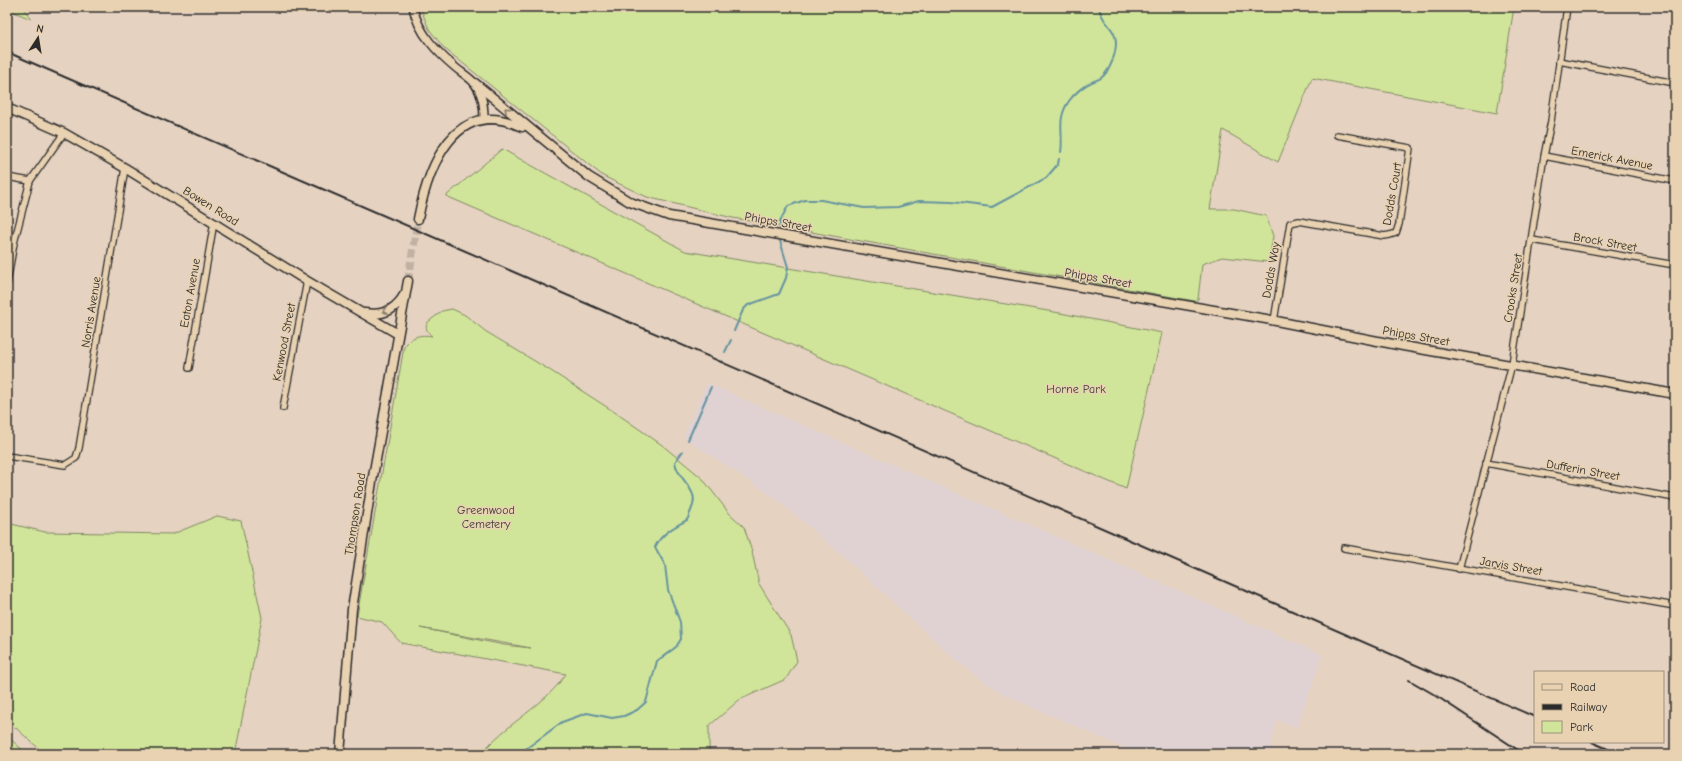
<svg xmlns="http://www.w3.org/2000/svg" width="1682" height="761" viewBox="0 0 1682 761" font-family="'Comic Neue',sans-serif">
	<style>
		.built { fill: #e0d2d2 }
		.green { fill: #d1e59a; stroke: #7e8862; fill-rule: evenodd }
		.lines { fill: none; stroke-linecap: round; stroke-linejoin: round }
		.stream { stroke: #6693a0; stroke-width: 2 }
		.secondary-tunnel { stroke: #c0b1a3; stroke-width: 8; stroke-dasharray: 8 4; stroke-linecap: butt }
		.minor-casing { stroke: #2b2b2b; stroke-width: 8 }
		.tertiary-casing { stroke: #2b2b2b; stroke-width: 10 }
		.secondary-casing { stroke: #2b2b2b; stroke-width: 11 }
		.minor { stroke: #e9d2b2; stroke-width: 5.5 }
		.tertiary { stroke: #e9d2b2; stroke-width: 7 }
		.secondary { stroke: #e9d2b2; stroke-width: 8 }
		.rail { stroke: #2b2b2b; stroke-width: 2 }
		.oneway { stroke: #8a7e6e }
		.labels { text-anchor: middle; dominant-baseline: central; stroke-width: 3; stroke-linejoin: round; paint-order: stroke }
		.street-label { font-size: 12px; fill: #2b2b2b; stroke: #e9d2b2 }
		.park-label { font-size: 12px; fill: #3c3e36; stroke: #e9d2b2 }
	</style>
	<rect width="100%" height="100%" fill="#e5d2c1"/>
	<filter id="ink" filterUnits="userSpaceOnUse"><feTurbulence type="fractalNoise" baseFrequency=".025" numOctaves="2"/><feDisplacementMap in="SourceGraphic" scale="8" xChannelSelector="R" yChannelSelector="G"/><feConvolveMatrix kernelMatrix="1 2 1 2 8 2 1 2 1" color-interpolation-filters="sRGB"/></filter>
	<g filter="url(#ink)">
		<path class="built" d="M707,383l389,171 227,101 -26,72 -20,-7 -8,34h-131l-133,-59 -25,-16 -29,-23 -108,-100 -68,-58 -92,-61z"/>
		<g class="green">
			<path d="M7,7h16l8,12 -24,-10z"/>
			<path d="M420,7h1094l-17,106 -185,-35 -34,84 -55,-32 -13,79h24l32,7 7,20 -4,26 -47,-5 -20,7 -4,35 -3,2 -462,-83 -86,-21 -44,-21 -159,-128 -15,-19z"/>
			<path d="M502,149l183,102 375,62 102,20 -36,156 -680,-293z"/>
			<path d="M452,309l13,6 20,16 66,40 65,42 46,32 40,33 27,35 15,14 8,25 7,32 32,51 6,26 -11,18 -47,21 -30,26v28h-228c25,-31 63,-47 85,-80l-165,-31 -19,-21 -25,-6 47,-269c7,-11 16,-13 28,-11 -4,-4 -7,-6 -5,-13l15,-12zM420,628l111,20 -27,-3z"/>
			<path d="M217,516l24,5 21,97 -27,136h-190l-38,-34v-197l38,9 128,2z"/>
			<path d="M7,736l20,18h-20z"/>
		</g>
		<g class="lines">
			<g class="stream">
				<path d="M1061,152c3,-18 -5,-33 8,-51 4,-6 14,-15 21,-18 3,-2 8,-3 11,-5 10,-8 15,-25 15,-36 0,-14 -16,-21 -17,-35"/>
				<path d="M780,228v-7l8,-15 17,-6h16l43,8 34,-1 21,-6 32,1 41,5 54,-29 12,-14 1,-5"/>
				<path d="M734,331l9,-21 5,-5 31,-11 7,-16 2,-11 -8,-26"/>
				<path d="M725,352l6,-12"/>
				<path d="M721,362l1,-1"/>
				<path d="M688,440l23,-53"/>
				<path d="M519,754l43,-32 25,-9 25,5 12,-2 13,-6 9,-8 11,-41 19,-14 5,-8 -1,-17 -12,-32 -3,-25 -10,-18c7,-14 19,-20 32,-27 3,-7 9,-18 6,-25 -4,-12 -16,-19 -18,-33l8,-11"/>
			</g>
			<path class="secondary-tunnel" d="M408,281l10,-62"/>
			<defs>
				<g id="minor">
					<path d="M1559,61l116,22"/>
					<path d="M1544,156l131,25"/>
					<path d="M7,177l23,4"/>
					<path d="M1532,240l143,25"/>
					<path d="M7,283l7,-40 16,-62 34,-48"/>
					<path d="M1274,321l16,-98 9,-2 85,15 6,-1 6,-2 3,-9 11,-76 -73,-13"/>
					<path d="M189,368l25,-146"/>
					<path d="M283,408l24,-127"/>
					<path d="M7,456l58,9 11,-7 3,-10 46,-280"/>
					<path d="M1486,463l189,35"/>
					<path d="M1344,548l331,58"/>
					<path d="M1459,569l53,-205 32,-208 7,-35 16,-114"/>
				</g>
				<path id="tertiary" d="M413,7c5,26 24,45 43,61 6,5 15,10 19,16 8,11 9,23 9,35"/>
				<g id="secondary">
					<path d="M475,83l114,94 41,25 39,14 597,103 137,27 272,48"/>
					<path d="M7,108l57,25 61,35 182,113 91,53"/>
					<path d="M418,219c10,-52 37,-124 104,-92"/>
					<path d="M365,313c17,3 30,-2 39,-18"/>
					<path d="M340,754l12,-145 20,-127 36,-201"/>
				</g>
			</defs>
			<use href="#minor" class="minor-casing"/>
			<use href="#tertiary" class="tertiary-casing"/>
			<use href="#secondary" class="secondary-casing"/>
			<use href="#minor" class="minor"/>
			<use href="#tertiary" class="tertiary"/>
			<use href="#secondary" class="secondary"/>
			<g class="rail">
				<path d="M7,52c510,221 1019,442 1528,665"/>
				<path d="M1409,680l26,15 89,59"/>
				<path d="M1592,742l27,12"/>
			</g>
		</g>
		<defs><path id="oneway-chevron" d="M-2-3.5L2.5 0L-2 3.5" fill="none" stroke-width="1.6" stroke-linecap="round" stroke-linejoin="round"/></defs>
		<g class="oneway">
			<use href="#oneway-chevron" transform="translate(507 110) rotate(-140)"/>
			<use href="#oneway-chevron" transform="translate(385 311) rotate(161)"/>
		</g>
	</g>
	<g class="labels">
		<g class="street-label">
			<text transform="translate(1612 158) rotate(11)">Emerick Avenue</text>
			<text transform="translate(1392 194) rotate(-80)">Dodds Court</text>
			<text transform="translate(211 206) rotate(32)">Bowen Road</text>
			<text transform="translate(778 222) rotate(10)">Phipps Street</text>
			<text transform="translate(1605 242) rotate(10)">Brock Street</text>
			<text transform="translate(1271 270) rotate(-80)">Dodds Way</text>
			<text transform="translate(1098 278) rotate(10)">Phipps Street</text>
			<text transform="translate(1513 288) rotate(-81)">Crooks Street</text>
			<text transform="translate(190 293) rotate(-80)">Eaton Avenue</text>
			<text transform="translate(91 312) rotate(-81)">Norris Avenue</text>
			<text transform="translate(1416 336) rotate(10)">Phipps Street</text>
			<text transform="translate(284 342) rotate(-79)">Kenwood Street</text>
			<text transform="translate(1583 470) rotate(10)">Dufferin Street</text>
			<text transform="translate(355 514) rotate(-81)">Thompson Road</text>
			<text transform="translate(1511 566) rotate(10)">Jarvis Street</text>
		</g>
		<g class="park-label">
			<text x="1076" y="389">Horne Park</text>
			<text x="486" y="510">Greenwood<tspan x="486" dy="14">Cemetery</tspan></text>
		</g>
	</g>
	<rect width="1682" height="761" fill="none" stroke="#e9d2b2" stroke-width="24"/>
	<rect x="12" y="12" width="1658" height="737" fill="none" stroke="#2b2b2b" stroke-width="1.5" filter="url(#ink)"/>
	<rect x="1534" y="671" width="130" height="72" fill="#e9d2b2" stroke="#9d8f7c"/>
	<rect x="1542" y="684" width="20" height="6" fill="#e9d2b2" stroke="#9d8f7c"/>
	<text x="1570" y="691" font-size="12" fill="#2b2b2b">Road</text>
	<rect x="1542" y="704" width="20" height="6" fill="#2b2b2b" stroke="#9d8f7c"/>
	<text x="1570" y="711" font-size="12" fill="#2b2b2b">Railway</text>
	<rect x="1542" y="721" width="20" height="12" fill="#d1e59a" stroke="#9d8f7c"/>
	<text x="1570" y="731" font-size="12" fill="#2b2b2b">Park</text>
	<g transform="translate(38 38) rotate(12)" stroke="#e9d2b2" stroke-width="3" paint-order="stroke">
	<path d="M0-3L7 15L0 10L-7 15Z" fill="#2b2b2b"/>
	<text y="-6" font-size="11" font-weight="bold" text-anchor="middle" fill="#2b2b2b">N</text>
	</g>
</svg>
